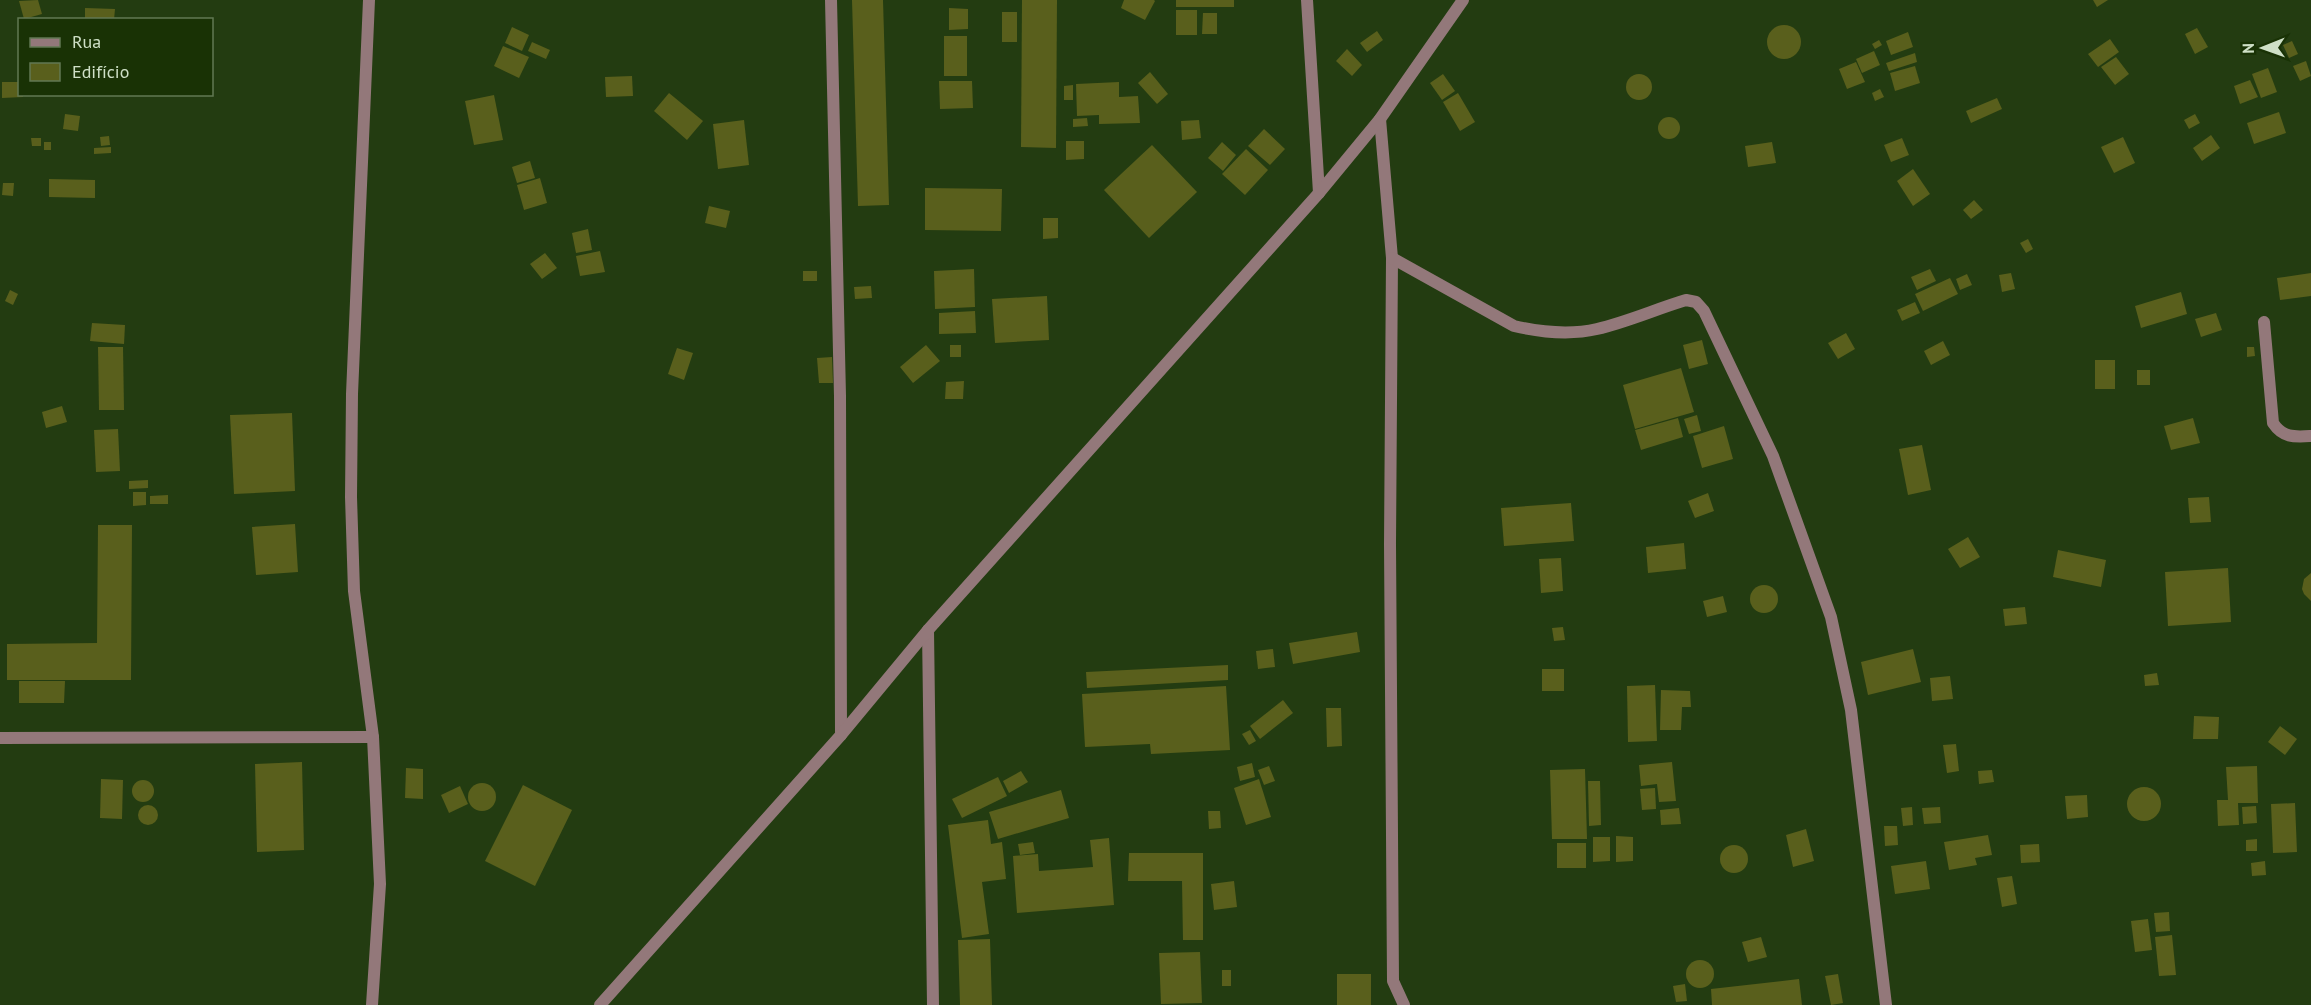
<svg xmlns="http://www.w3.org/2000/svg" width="2311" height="1005" viewBox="0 0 2311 1005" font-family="'PT Sans',sans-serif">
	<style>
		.building { fill: #595f1c }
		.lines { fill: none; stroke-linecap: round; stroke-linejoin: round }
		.minor { stroke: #93787a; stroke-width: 12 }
	</style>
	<rect width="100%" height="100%" fill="#233c11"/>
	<g class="building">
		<path d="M38,0l4,14 -18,5 -5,-18z"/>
		<path d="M852,0h31l6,205 -31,1z"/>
		<path d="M1022,0h35l-1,148 -35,-1z"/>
		<path d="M1124,0h30l1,1 -10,19 -24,-12z"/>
		<rect x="1176" y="0" width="58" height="7"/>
		<path d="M2093,0h15l-11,7z"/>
		<path d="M85,8l30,1 -1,11h-29z"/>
		<path d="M949,8l19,1v20l-19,1z"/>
		<rect x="1176" y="10" width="21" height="25"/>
		<rect x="1002" y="12" width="15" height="30"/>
		<path d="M1203,13h14v21h-15z"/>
		<circle cx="1784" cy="42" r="17"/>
		<path d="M512,27l17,8 -7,16 -17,-8z"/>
		<path d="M2197,28l11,19 -13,7 -10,-20z"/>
		<path d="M1377,31l6,9 -16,12 -7,-9z"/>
		<path d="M1908,32l5,15 -22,8 -5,-14z"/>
		<rect x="944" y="36" width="23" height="40"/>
		<path d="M2110,39l9,13 -21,15 -10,-13z"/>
		<path d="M1879,40l3,5 -7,4 -3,-5z"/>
		<path d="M2292,41l6,13 -9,4 -6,-13z"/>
		<path d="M532,42l18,8 -4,9 -18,-8z"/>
		<path d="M503,46l26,11 -10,21 -25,-12z"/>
		<path d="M1347,49l15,16 -10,11 -16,-15z"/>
		<path d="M1874,51l6,14 -18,8 -6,-14z"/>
		<path d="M1915,53l2,9 -28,9 -3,-8z"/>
		<path d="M2116,57l13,17 -14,11 -14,-18z"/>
		<path d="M2306,61l5,15 -11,5 -7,-15z"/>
		<path d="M1856,62l9,20 -18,7 -8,-20z"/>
		<path d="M1915,66l5,17 -25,8 -5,-18z"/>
		<path d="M2268,68l9,24 -16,6 -9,-24z"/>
		<path d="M1150,72l18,22 -11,10 -19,-21z"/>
		<path d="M1443,74l12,17 -13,9 -12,-17z"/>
		<circle cx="1639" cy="87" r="13"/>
		<path d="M632,76l1,20 -27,1 -1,-20z"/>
		<path d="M2250,80l8,17 -18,7 -6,-18z"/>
		<path d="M939,81h33l1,27 -33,1z"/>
		<path d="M2,82h18v12h3v3l-21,1z"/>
		<path d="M1119,82v15l19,-1 2,27 -41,1v-9l-22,1 -1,-32z"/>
		<path d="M1073,85v15h-9v-14z"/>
		<path d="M1880,89l4,8 -9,4 -3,-8z"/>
		<path d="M669,93l34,28 -16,19 -33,-29z"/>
		<path d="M1458,93l17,29 -15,9 -17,-29z"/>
		<path d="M494,95l9,45 -29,5 -9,-44z"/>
		<path d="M1997,98l5,11 -31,14 -5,-12z"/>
		<path d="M2279,112l7,21 -32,11 -7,-21z"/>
		<path d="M65,114l15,2 -2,15 -15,-2z"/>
		<path d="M2195,114l5,9 -11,6 -5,-9z"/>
		<circle cx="1669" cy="128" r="11"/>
		<path d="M1087,118l1,8 -15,1v-8z"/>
		<path d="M744,120l5,45 -31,4 -5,-45z"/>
		<path d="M1199,120l2,18 -19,2 -1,-19z"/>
		<path d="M1264,129l21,20 -15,16 -22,-19z"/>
		<path d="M2211,135l9,13 -18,13 -9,-13z"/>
		<path d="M109,136l1,9 -9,1 -1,-9z"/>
		<path d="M2123,137l12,26 -21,10 -13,-26z"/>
		<path d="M31,138h10v8h-9z"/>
		<path d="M1902,138l7,17 -18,7 -7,-17z"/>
		<path d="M1066,141h18v18l-18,1z"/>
		<rect x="44" y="142" width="7" height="8"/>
		<path d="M1222,142l14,13 -13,16 -15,-13z"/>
		<path d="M1772,142l4,21 -28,4 -3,-21z"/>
		<path d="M1152,145l45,47 -48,46 -45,-48z"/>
		<path d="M111,147v6l-17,1v-6z"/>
		<path d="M1246,149l22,21 -23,25 -23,-21z"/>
		<path d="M530,161l5,17 -18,5 -5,-16z"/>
		<path d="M1913,169l17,25 -17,12 -16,-25z"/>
		<path d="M540,178l7,25 -23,7 -7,-25z"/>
		<path d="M49,179l46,1v18l-46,-1z"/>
		<path d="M3,183h11l-1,13 -11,-1z"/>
		<path d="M925,188l77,1 -1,42 -76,-1z"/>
		<path d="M1974,200l9,10 -12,9 -8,-9z"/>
		<path d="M709,206l21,5 -4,17 -21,-5z"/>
		<path d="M1043,218h15v20l-15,1z"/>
		<path d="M588,229l4,21 -16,3 -4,-20z"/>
		<path d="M2028,239l5,10 -7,4 -6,-10z"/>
		<path d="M600,251l5,21 -25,4 -4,-20z"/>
		<path d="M545,253l12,15 -15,11 -12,-15z"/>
		<path d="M974,269l1,38 -40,2 -1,-38z"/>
		<path d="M1930,269l6,12 -19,9 -6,-13z"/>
		<rect x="803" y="271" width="14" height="10"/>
		<path d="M2011,273l4,16 -13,3 -3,-17z"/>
		<path d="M2311,273v23l-31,4 -3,-22z"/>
		<path d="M1967,274l5,11 -12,5 -4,-11z"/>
		<path d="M1950,278l8,16 -35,17 -8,-17z"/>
		<path d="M871,286l1,12 -17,1 -1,-12z"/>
		<path d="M10,290l8,4 -5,11 -8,-4z"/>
		<path d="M2181,292l6,22 -46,14 -6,-22z"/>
		<path d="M1047,296l2,44 -54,3 -3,-44z"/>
		<path d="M1915,302l5,11 -18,8 -5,-11z"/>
		<path d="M975,311l1,22 -37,1v-21z"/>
		<path d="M2216,313l6,17 -21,7 -6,-18z"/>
		<path d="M92,323l33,2 -1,19 -34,-3z"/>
		<path d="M1846,333l9,16 -17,10 -10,-16z"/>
		<path d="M1702,340l6,24 -19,5 -6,-24z"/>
		<path d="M1943,341l7,14 -19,10 -7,-14z"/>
		<path d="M926,345l14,16 -27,22 -13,-16z"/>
		<rect x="950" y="345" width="11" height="12"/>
		<path d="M98,347h25l1,63h-25z"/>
		<path d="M2247,347h7l1,9 -8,1z"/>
		<path d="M677,348l16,5 -9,27 -16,-6z"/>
		<path d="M832,357l1,26h-14l-2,-25z"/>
		<rect x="2095" y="360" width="20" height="29"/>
		<path d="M1681,368l13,44 -59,17 -12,-44z"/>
		<rect x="2137" y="370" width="13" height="15"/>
		<path d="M964,381l-1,18h-18l1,-17z"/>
		<path d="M62,406l5,16 -21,6 -4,-16z"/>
		<path d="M292,413l3,78 -61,3 -4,-79z"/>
		<path d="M1697,415l4,16 -12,3 -5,-15z"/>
		<path d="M1678,418l5,19 -42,13 -6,-20z"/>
		<path d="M2193,418l7,25 -29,7 -7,-24z"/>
		<path d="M1724,426l9,33 -31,9 -9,-32z"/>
		<path d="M118,429l2,42 -24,1 -2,-42z"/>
		<path d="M1922,445l9,45 -23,5 -9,-46z"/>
		<path d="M148,480v8l-19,1v-8z"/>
		<path d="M133,492h13v13l-13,1z"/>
		<path d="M1708,493l6,18 -19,7 -7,-17z"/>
		<path d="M168,495v9h-18v-8z"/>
		<path d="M2209,497l2,25 -21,1 -2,-25z"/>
		<path d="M1571,503l3,38 -70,5 -3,-38z"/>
		<path d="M295,524l3,48 -42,3 -4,-48z"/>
		<path d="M98,525h34l-1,155h-124v-36l90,-1z"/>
		<path d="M1968,537l12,20 -20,11 -12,-19z"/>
		<path d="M1684,543l2,26 -38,4 -2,-26z"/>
		<path d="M2058,550l48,10 -5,27 -48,-10z"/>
		<path d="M1561,558l2,33 -22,2 -2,-34z"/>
		<path d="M2228,568l3,54 -63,4 -3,-54z"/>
		<path d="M2311,573v28l-7,-7 -2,-5 2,-10z"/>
		<circle cx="1764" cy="599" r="14"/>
		<path d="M1723,596l4,16 -20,5 -4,-16z"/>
		<path d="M2025,607l2,17 -22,2 -2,-17z"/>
		<path d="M1563,627l2,13 -11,1 -2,-13z"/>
		<path d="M1357,632l3,20 -67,12 -4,-21z"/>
		<path d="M1273,649l2,18 -17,2 -2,-18z"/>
		<path d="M1913,649l8,33 -53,13 -7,-33z"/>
		<path d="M1228,665v15l-141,8 -1,-16z"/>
		<rect x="1542" y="669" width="22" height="22"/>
		<path d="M2157,673l2,12 -14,1 -1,-11z"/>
		<path d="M1950,676l3,23 -21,2 -2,-23z"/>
		<path d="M19,681h46l-1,22h-45z"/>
		<path d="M1655,685l2,56 -29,1 -1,-56z"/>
		<path d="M1226,686l4,64 -79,4 -1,-10 -65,3 -3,-53z"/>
		<path d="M1661,690l29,1 1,16h-9l-1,23h-21z"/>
		<path d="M1283,700l10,13 -33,26 -10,-13z"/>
		<path d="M1326,708h15l1,38 -15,1z"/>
		<path d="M2194,716l25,1 -1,22h-25z"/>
		<path d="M2280,726l17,13 -12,16 -17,-13z"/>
		<path d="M1250,730l6,11 -7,4 -7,-11z"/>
		<path d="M1956,744l3,27 -12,2 -4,-28z"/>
		<path d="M302,762l2,88 -47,2 -2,-88z"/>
		<path d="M1672,762l4,39 -17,1 -2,-18 -16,2 -2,-21z"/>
		<path d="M1252,763l3,14 -15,4 -3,-14z"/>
		<path d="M1269,766l6,15 -11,4 -6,-15z"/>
		<path d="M2257,766l1,37h-20l1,22 -21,1 -1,-26h11l-2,-33z"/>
		<path d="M406,768l17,1v30l-18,-1z"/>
		<path d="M1585,769l2,70h-35l-2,-69z"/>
		<path d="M1992,770l2,12 -15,2 -1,-13z"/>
		<path d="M1021,771l7,11 -19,11 -6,-12z"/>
		<path d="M998,777l9,19 -45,22 -10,-19z"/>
		<path d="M101,779l22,1 -1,39 -22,-1z"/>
		<path d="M1259,779l12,38 -25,8 -12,-37z"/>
		<circle cx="143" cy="791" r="11"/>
		<path d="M1588,781h12l1,44 -12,1z"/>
		<circle cx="482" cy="797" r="14"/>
		<path d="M523,785l49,25 -37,76 -50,-25z"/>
		<path d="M460,786l8,18 -19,9 -8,-18z"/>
		<circle cx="2144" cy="804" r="17"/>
		<path d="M1655,788l1,21 -14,1 -2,-21z"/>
		<path d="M1061,790l8,28 -71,21 -9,-27z"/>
		<path d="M2087,795l1,22 -21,2 -2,-23z"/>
		<path d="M2295,803l2,49 -24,1 -2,-49z"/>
		<circle cx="148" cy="815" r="10"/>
		<path d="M2256,806l1,17 -14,1 -1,-17z"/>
		<path d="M1912,807l1,18 -10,1 -2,-18z"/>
		<path d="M1940,807l1,16 -17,1 -2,-16z"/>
		<path d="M1679,808l2,16 -20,1 -1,-15z"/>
		<path d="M1208,811h12l1,17 -12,1z"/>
		<path d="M988,820l3,24 11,-2 4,37 -24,3 7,52 -27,4 -14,-113z"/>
		<path d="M1884,826h13l1,19 -13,1z"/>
		<path d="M1806,829l8,32 -21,6 -7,-32z"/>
		<path d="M1988,835l4,20 -17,3 2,7 -28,5 -5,-28z"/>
		<path d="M1616,836l17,1v24l-17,1z"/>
		<path d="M1593,837h17v24l-17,1z"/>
		<path d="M1109,838l5,67 -97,8 -4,-57 25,-2 1,17 54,-4 -3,-27z"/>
		<path d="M2257,839v12h-11v-11z"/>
		<path d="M1033,842l2,11 -15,2 -2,-11z"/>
		<rect x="1557" y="843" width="29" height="25"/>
		<path d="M2039,844l1,18 -19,1 -1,-18z"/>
		<circle cx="1734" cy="859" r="14"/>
		<path d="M1129,853h74v87h-20l-1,-59h-54z"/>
		<path d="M1926,861l4,28 -35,5 -4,-28z"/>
		<path d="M2265,861l1,14 -14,1 -1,-13z"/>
		<path d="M2012,876l5,28 -15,3 -5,-29z"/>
		<path d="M1234,881l3,26 -23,3 -3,-26z"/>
		<path d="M2169,912l1,19 -14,1 -2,-19z"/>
		<path d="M2148,919l4,31 -17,2 -4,-31z"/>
		<path d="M2172,935l4,40 -17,1 -4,-39z"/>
		<path d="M1761,937l6,20 -19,5 -6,-20z"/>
		<path d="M990,939l2,66h-32l-2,-65z"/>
		<path d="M1200,952l2,51 -41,1 -2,-51z"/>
		<circle cx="1700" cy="974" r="14"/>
		<rect x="1222" y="970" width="9" height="16"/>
		<rect x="1337" y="974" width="34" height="31"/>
		<path d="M1838,974l5,29 -12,2 -6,-29z"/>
		<path d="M1799,979l3,26h-90l-1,-16z"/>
		<path d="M1685,984l2,17 -11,1 -3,-16z"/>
	</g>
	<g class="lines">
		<g class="minor">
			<path d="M369,0l-17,394 -1,103 3,94 19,146 7,147 -8,121"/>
			<path d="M831,0l9,396 1,339"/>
			<path d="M1307,0l12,193"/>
			<path d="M1380,119l12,139 -2,286 3,437 11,24"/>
			<path d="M1392,258l122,68c26,6 57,9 83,3 30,-7 59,-20 89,-29l10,2 8,9 69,145 58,161 20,93 35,295"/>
			<path d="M2264,322l9,101c10,15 21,14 38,13"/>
			<path d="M928,630l5,375"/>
			<path d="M0,738l373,-1"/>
			<path d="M600,1005l241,-270 87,-105 391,-437 61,-74 83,-119"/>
		</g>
	</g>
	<rect x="18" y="18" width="195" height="78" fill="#193205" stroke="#627853" stroke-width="1.5"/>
	<rect x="30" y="38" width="30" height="9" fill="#93787a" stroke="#627853" stroke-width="1.5"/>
	<text x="72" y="48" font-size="18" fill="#cfe0c7">Rua</text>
	<rect x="30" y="63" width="30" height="18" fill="#595f1c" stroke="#627853" stroke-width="1.5"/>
	<text x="72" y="78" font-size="18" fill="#cfe0c7">Edifício</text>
	<g transform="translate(2263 48) rotate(269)" stroke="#193205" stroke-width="4.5" paint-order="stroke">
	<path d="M0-4.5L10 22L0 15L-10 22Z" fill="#cfe0c7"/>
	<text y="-9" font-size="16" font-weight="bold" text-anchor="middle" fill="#cfe0c7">N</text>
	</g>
</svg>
